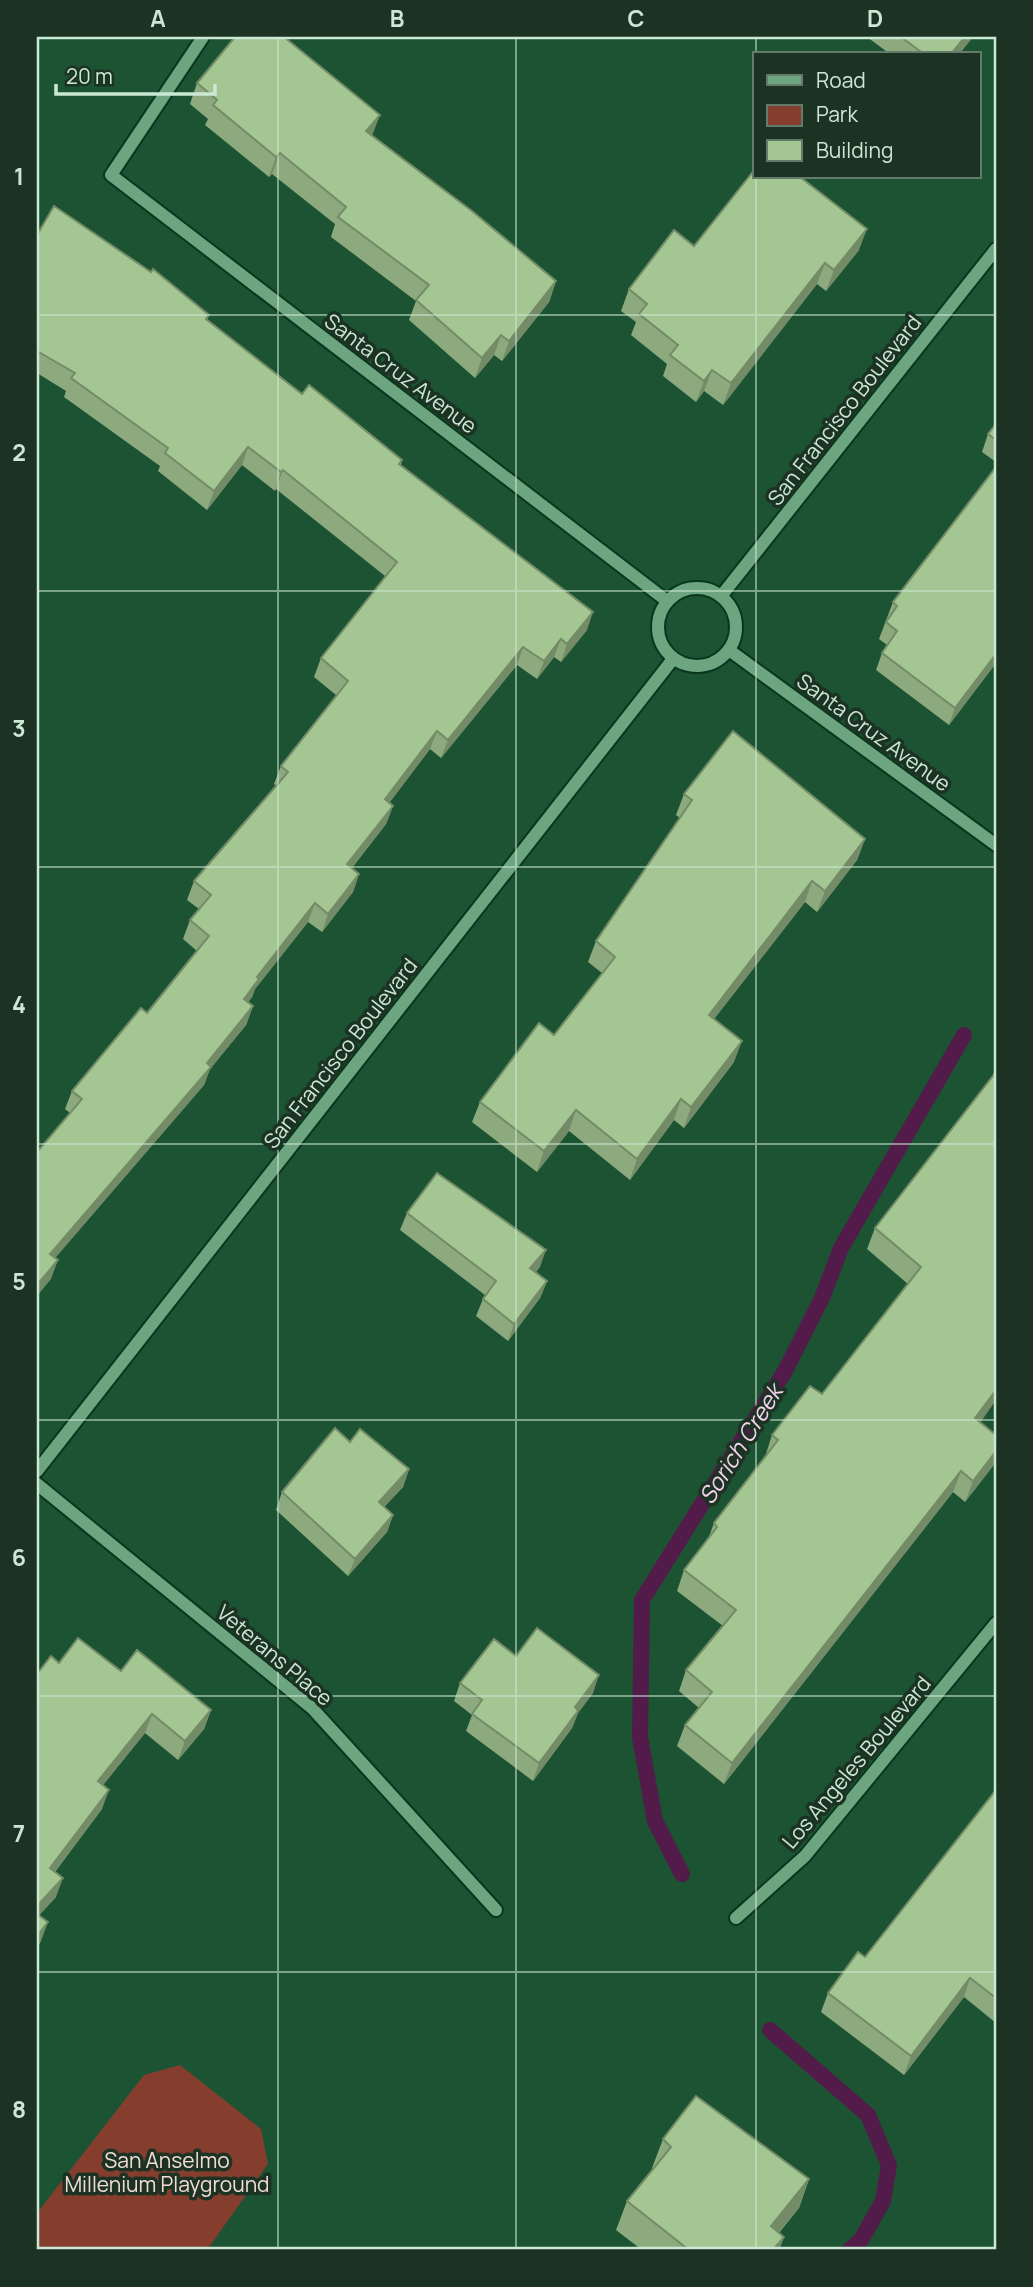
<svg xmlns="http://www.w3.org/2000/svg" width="1033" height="2287" viewBox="0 0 1033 2287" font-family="Manrope,sans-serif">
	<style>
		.green { fill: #853e2e }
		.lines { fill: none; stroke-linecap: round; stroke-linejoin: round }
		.stream { stroke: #521b49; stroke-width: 16 }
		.minor-casing { stroke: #0b361e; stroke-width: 16 }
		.minor { stroke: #6da580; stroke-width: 12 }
		.wall { fill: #8daa7e }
		.shaded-wall { fill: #738b66 }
		.building { fill: #a4c692; stroke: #738b66; stroke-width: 2 }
		.grid { fill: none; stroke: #cbe8d4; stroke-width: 2; stroke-opacity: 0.55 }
		.labels { text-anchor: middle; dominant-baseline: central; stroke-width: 7; stroke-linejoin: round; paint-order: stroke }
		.street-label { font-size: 21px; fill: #cbe8d4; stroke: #1c3324 }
		.park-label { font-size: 21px; fill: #f2dbd5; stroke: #1c3324 }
		.water-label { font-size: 23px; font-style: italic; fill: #f5d2ed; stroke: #1c3324 }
		.neatline { fill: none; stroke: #cbe8d4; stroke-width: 2.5 }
		.grid-label { font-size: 23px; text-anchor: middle; font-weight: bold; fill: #cbe8d4 }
	</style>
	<rect width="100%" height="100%" fill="#1b5333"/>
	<path class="green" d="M180,2065l81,64 7,35 -61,86h-170v-37l107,-138z"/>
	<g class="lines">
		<g class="stream">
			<path d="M682,1874l-27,-53 -15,-84 2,-137 143,-229 37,-73 19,-50 123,-213"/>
			<path d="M770,2030l98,85 21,50 -6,36 -22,39 -11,10"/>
		</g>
		<defs>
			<g id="minor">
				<path d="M203,37l-92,138 556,426"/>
				<circle cx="697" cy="627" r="39"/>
				<path d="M722,595l274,-346"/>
				<path d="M729,650l267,195"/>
				<path d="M37,1471l636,-812"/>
				<path d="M37,1484l275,224 184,202"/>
				<path d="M736,1918l69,-62 191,-233"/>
			</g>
		</defs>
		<use href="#minor" class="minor-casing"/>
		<use href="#minor" class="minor"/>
	</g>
	<g class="wall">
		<path d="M867,37h106l-14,17h-69z"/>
		<path d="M197,83l175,53 184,145 -7,21 -47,59 -8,-6 -19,23 -66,-58 7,-19 -85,-64 4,-13 -63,-50 -3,3 -64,-52 3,-6 -18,-15z"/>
		<path d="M37,235l172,80 -2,5 95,74 100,66 -1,5 186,165 -26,32 -7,-5 -17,22 -20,-14 -76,93 -11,-9 -41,54 4,3 -7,18 -34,44 7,6 -6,18 -31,40 -14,-10 -53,67 -3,8 -4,5 5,4 -7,19 -36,44 -6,16 -149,173 -4,21 19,-166 -5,-4 7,-18 75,-78 50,-62 -14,-12 7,-19 9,-11 -12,-9 7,-19 82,-95 -2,-2 7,-18 55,-71 -22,-18 7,-19 64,-82 -109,-87 -1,2 -33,-26 -35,45 -49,-39 2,-5 -96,-69 2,-6 -29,-18z"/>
		<path d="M694,246l165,4 -33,41 -9,-7 -94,121 -19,-14 -8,11 -33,-26 4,-12 -36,-29 5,-13 -15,-11 8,-22z"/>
		<path d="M996,424v38l-14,-10 6,-18z"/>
		<path d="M996,467v196l-47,62 -73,-55 6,-17 5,-8 -8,-6 14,-37z"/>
		<path d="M684,794l181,45 -8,21 -40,52 -12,-10 -91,117 20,43 -50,66 -10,-8 -44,60 -61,-49 -32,41 -65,-50 8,-20 74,-67 48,-62 -14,-11 8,-21 84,-123 -4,-3z"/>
		<path d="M996,1072v328l-16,22 16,13v27l-31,40 -12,-10 -229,292 -47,-38 8,-21 14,-17 -20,-17 7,-21 37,-44 -46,-35 7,-21 24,-31 6,-16 51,-66 7,-22 50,-41 86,-110 -41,-35 8,-21z"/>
		<path d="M407,1213l133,54 -4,5 11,9 -7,17 -32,43 -32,-25 7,-17 2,-4 -85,-65z"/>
		<path d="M350,1442l59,27 -6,18 -19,20 9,8 -6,17 -39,44 -72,-66 6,-18z"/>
		<path d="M516,1656l77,37 -15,20 -6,15 -39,53 -67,-50 6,-16 -18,-14 6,-18z"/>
		<path d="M59,1663l62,8 90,39 -7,19 -26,31 -33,-27 -42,52 -1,24 -47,63 1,25 -17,18 2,26 -4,6v-273z"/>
		<path d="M996,1790v233l-32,-26 -60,78 -83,-63 7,-19 37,-36z"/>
		<path d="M663,2139l146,40 -10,29 -20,25 5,4 -5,13h-137l-26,-20 11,-29 26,-32 -1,-1z"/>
	</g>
	<g class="shaded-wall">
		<path d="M965,37h8l-14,17h-8z"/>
		<path d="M380,115l-8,21 -6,-5z"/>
		<path d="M280,153l-8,21 -3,3 7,-20z"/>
		<path d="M867,229l-8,21 -33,41 8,-21z"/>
		<path d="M825,263l-8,21 -94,121 8,-22z"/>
		<path d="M556,281l-7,21 -47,59 7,-20z"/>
		<path d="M501,335l-7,20 -19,23 7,-20z"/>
		<path d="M712,370l-8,21 -8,11 8,-21z"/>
		<path d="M248,447l-6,18 -35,45 7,-19z"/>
		<path d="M283,470l-7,19 -1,2 6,-19z"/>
		<path d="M593,612l-6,18 -26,32 6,-18z"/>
		<path d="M561,639l-7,18 -17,22 7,-18z"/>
		<path d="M523,647l-6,18 -76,93 7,-18z"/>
		<path d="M996,654v9l-47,62 6,-17z"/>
		<path d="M437,731l-7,18 -52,69 7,-19z"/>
		<path d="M393,806l-7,18 -46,59 7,-19z"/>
		<path d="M865,839l-8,21 -40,52 8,-21z"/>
		<path d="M359,874l-6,18 -31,40 6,-18z"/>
		<path d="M812,881l-7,21 -104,134 8,-21z"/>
		<path d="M315,903l-7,19 -53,67 -3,8 -15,21 7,-19 13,-22z"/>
		<path d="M253,1006l-7,19 -36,44 -6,16 -161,187 7,-18z"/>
		<path d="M742,1041l-8,21 -50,66 7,-21z"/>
		<path d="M681,1099l-7,21 -44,60 7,-21z"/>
		<path d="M576,1110l-7,21 -32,41 7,-21z"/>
		<path d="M546,1250l-6,17 -16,18 6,-17z"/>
		<path d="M58,1260l-7,19 -14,17v-11z"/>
		<path d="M547,1281l-7,17 -32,43 6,-17z"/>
		<path d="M996,1390v10l-28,40 7,-22z"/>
		<path d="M996,1451v11l-31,40 8,-21z"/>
		<path d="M409,1469l-6,18 -31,33 7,-18z"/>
		<path d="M961,1471l-8,21 -229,292 8,-21z"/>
		<path d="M393,1515l-6,17 -39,44 7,-17z"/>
		<path d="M599,1675l-6,18 -15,20 -6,15 -39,53 6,-18 36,-56z"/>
		<path d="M211,1710l-7,19 -26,31 7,-19z"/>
		<path d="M152,1714l-7,19 -54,67 7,-19z"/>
		<path d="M109,1790l-7,19 -59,78 7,-19z"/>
		<path d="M63,1878l-7,19 -19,21v-12z"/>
		<path d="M48,1922l-7,19 -4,6v-11z"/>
		<path d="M970,1978l-6,19 -60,78 7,-19z"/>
		<path d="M809,2179l-10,29 -35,42 7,-24z"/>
		<path d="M784,2237l-5,13h-6z"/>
	</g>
	<g class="building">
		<path d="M235,37h49l96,78 -14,16 106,80 84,70 -47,60 -8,-6 -19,23 -66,-58 13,-15 -91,-68 8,-10 -66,-54 -4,4 -63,-52 4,-5 -20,-17z"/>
		<path d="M901,37h64l-14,17h-27z"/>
		<path d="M755,169v8h45l67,52 -33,41 -9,-7 -94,120 -19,-13 -8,11 -34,-26 8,-10 -39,-31 8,-10 -18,-15 45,-59 20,16z"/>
		<path d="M54,206l97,66 2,-3 56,46 -3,4 96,75 7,-9 93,75 -3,4 194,148 -26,32 -6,-5 -17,22 -21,-14 -75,93 -11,-9 -52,68 8,7 -46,58 12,10 -31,40 -13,-11 -58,74 2,2 -15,20 9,7 -46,57 4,4 -161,187 8,6 -21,25v-133l45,-53 -10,-8 69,-83 6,5 62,-77 -19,-16 21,-25 -17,-14 94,-109 -7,-6 67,-85 -27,-23 76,-96 -114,-92 -2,2 -33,-25 -34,44 -49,-38 3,-5 -97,-70 4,-5 -38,-22v-116z"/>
		<path d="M996,424v16l-8,-6z"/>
		<path d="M996,467v187l-41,54 -73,-55 15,-22 -11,-9 11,-16 -4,-4z"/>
		<path d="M733,731l132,108 -40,52 -13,-10 -103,134 33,26 -51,66 -10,-8 -44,60 -61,-49 -32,41 -64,-49 59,-79 15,12 61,-78 -19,-16 96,-141 -8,-6z"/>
		<path d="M996,1072v318l-21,28 21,17v16l-23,30 -12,-10 -229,292 -47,-38 27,-33 -26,-22 50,-60 -52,-40 33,-43 -3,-4 64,-83 -6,-5 38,-49 12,8 99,-127 -46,-39z"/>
		<path d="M437,1173l109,77 -16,18 17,13 -33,43 -31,-25 13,-18 -89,-68z"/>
		<path d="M335,1428l15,14 10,-13 49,40 -30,33 14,13 -38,44 -73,-67z"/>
		<path d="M537,1628l62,47 -24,32 3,4 -39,52 -67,-49 10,-14 -22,-17 34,-44 22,17z"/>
		<path d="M78,1638l43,33 16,-21 74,60 -26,31 -33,-27 -54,67 11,9 -59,78 13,10 -26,28v-232l14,-18 8,7z"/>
		<path d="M996,1790v208l-26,-20 -59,78 -83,-63 30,-41 7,5z"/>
		<path d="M37,1914l11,8 -11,14z"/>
		<path d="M696,2096l113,83 -38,47 13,11 -11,13h-84l-62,-49 44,-54 -8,-8z"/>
	</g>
	<path class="grid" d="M278,37v2213M516,37v2213M756,37v17M756,177v2073M37,315h959M37,591h959M37,867h959M37,1144h959M37,1420h959M37,1696h959M37,1972h959"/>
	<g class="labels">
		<g class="street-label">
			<text transform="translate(401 373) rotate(37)">Santa Cruz Avenue</text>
			<text transform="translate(844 410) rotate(-52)">San Francisco Boulevard</text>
			<text transform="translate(874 732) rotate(36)">Santa Cruz Avenue</text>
			<text transform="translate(340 1053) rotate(-52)">San Francisco Boulevard</text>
			<text transform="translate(275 1655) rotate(40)">Veterans Place</text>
			<text transform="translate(856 1762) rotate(-50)">Los Angeles Boulevard</text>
		</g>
		<g class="park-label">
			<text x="167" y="2160">San Anselmo<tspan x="167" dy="24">Millenium Playground</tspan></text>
		</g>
		<g class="water-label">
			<text transform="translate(740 1444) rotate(-58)">Sorich Creek</text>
		</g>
	</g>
	<rect width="1033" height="2287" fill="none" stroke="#1c3324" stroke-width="77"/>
	<rect x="753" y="52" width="228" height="126" fill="#1c3324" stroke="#627b6a" stroke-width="2"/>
	<rect x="767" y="75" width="35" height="10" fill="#6da580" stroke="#627b6a" stroke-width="2"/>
	<text x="816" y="88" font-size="21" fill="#cbe8d4">Road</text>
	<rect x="767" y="105" width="35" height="21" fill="#853e2e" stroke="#627b6a" stroke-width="2"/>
	<text x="816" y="122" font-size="21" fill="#cbe8d4">Park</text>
	<rect x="767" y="140" width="35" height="21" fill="#a4c692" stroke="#627b6a" stroke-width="2"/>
	<text x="816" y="158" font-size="21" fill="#cbe8d4">Building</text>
	<path d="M56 84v10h159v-10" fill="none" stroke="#cbe8d4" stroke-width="3.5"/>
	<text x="66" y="84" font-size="21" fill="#cbe8d4" stroke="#1c3324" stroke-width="5" paint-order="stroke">20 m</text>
	<rect x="38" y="38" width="957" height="2210" class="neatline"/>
	<g class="grid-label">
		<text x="158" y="27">A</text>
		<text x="397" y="27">B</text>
		<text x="636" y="27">C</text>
		<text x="875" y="27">D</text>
		<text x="19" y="185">1</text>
		<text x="19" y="461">2</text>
		<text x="19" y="737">3</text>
		<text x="19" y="1013">4</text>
		<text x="19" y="1290">5</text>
		<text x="19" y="1566">6</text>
		<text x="19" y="1842">7</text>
		<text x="19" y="2118">8</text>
	</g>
</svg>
